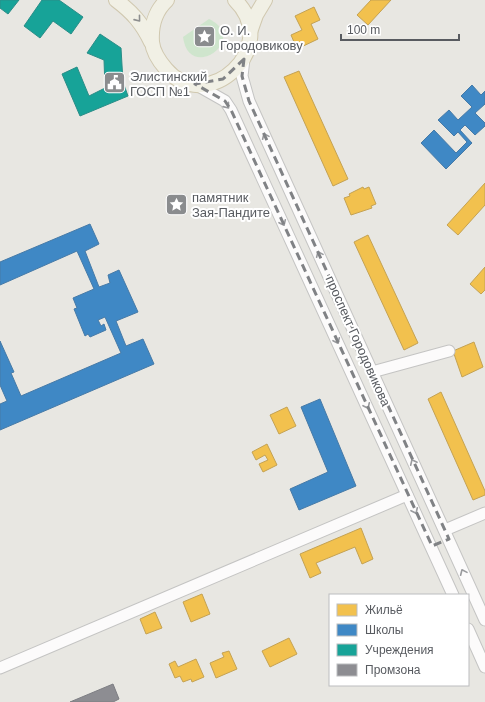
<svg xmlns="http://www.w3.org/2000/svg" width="485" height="702" viewBox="0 0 485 702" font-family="Helvetica,sans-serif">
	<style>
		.green { fill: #cfe5cd }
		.homes { fill: #f2c14e; stroke: #c4a253 }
		.schools { fill: #3f88c5; stroke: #467aa7 }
		.public { fill: #17a398; stroke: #2a8d87 }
		.industry { fill: #8d8d92; stroke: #7d7e83 }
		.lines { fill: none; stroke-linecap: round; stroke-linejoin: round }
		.minor-casing { stroke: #c4c4c3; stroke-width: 13 }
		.major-casing { stroke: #d0c8af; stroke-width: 16 }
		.minor { stroke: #fcfbfb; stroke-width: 11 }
		.major { stroke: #f1f0e5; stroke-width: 14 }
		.oneway { stroke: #8e8f8f }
		.oneway2 { stroke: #9a9b9e }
		.marked { fill: none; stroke: #808285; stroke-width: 3; stroke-dasharray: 8 5; stroke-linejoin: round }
		.labels { text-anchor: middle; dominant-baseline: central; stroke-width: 4; stroke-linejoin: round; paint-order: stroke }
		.poi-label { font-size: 13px; fill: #585b60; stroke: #fff; text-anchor: start }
		.street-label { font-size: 13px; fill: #585b60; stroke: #fff }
	</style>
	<rect width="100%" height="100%" fill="#e8e7e2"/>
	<path class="green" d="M209,19c41,20 -20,64 -26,18z"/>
	<g class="homes">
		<path d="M371,0h20l-23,25 -11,-10z"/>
		<path d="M314,7l6,13 -9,4 7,15 -21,10 -6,-14 11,-5 -7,-14z"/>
		<path d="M299,71l49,108 -15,7 -49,-109z"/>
		<path d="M485,183v22l-27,30 -11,-10z"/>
		<path d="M363,187l1,2 5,-2 7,17 -5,2 1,2 -21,7 -7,-17 6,-2 -1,-2z"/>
		<path d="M368,235l50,108 -14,7 -50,-108z"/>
		<path d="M485,267v23l-4,4 -11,-10z"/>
		<path d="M474,342l9,25 -21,10 -9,-26z"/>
		<path d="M441,392l44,99v4l-12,5 -45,-101z"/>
		<path d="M287,407l9,19 -17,8 -9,-19z"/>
		<path d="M267,444l10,21 -14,7 -4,-8 9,-4 -3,-5 -9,5 -4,-8z"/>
		<path d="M361,528l12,31 -11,5 -7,-17 -39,16 5,10 -11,5 -10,-24z"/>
		<path d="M202,594l8,20 -19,8 -8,-20z"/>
		<path d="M155,612l7,16 -16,6 -6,-15z"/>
		<path d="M289,638l8,16 -27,13 -8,-16z"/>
		<path d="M229,651l8,18 -21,9 -6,-15 14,-6 -2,-4z"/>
		<path d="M196,659l8,18 -12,5 -1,-3 -8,3 -3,-6 -5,2 -6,-14 6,-3 3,6z"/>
	</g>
	<g class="schools">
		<path d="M472,85l9,10 4,-4v13l-10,9 10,10v3l-10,9 -10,-10 -5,5 12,13 -26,26 -25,-26 13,-13 22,23 11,-11 -9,-10 -4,4 -16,-16 11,-10 9,10 14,-13 -11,-11z"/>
		<path d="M90,224l9,20 -14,7 14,36 11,-4 -2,-8 11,-5 19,42 -22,9 10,25 17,-7 11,25 -154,66v-26l7,-3 -7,-16v-44l14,31 -3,1 10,23 100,-43 -16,-36 -7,3 3,6 3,-2 2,6 -16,7 -2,-3 -3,2 -11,-27 3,-1 -4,-10 21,-9 -17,-38 -77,34v-23z"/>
		<path d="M320,399l36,87 -57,24 -9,-21 38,-17 -27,-65z"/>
	</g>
	<g class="public">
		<path d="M0,0h19l-11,14 -8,-6z"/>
		<path d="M42,0h17l24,17 -12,17 -18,-13 -13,17 -16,-12z"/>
		<path d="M100,34l21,14 2,34 5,14 -48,20 -18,-42 15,-7 12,29 16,-8 -1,-28 -17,-7z"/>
	</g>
	<path class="industry" d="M113,684l6,15 -6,3h-43z"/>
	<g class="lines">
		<defs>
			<g id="minor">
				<path d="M244,59l-2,17 7,25 236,519"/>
				<path d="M195,84l30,17 6,9 222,485"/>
				<path d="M372,372l77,-21"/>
				<path d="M445,530l40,-17"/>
				<path d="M468,629l17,38"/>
				<path d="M0,668l407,-173"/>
			</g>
			<g id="major">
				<path d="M116,0c16,12 26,23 35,42"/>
				<path d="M167,0c-12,11 -16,27 -15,42 1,10 7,19 14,27 41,48 117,-22 69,-69"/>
				<path d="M250,32l6,-17 9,-15"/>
			</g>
		</defs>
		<use href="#minor" class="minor-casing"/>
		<use href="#major" class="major-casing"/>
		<use href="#minor" class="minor"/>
		<use href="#major" class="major"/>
	</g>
	<defs><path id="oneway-chevron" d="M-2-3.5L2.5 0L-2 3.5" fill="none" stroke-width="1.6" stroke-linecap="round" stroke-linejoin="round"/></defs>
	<use class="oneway" href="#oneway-chevron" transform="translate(138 19) rotate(51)"/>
	<g class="oneway2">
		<use href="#oneway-chevron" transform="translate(227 106) rotate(51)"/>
		<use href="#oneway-chevron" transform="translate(265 136) rotate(-114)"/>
		<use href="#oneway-chevron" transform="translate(283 223) rotate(65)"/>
		<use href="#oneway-chevron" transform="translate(319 254) rotate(-114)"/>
		<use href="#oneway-chevron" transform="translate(337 341) rotate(65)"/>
		<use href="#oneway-chevron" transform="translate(367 406) rotate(65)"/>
		<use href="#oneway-chevron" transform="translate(413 462) rotate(-115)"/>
		<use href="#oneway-chevron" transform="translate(415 511) rotate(65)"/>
		<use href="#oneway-chevron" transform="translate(463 572) rotate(-114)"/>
	</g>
	<path class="marked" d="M244,59l-2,17 7,25 200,438 -17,7 -201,-436 -6,-9 -30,-17 28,-5z"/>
	<defs>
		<symbol id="sight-square" viewBox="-11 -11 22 22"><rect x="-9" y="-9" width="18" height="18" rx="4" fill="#8a8c8e" stroke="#fff"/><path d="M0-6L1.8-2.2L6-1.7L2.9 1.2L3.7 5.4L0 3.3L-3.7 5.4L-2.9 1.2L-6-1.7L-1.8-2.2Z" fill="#fff"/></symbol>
		<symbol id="civic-square" viewBox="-11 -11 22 22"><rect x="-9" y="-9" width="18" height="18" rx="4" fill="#8a8c8e" stroke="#fff"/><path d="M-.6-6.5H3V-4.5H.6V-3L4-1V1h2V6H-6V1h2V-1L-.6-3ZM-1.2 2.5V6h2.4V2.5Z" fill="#fff"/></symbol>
	</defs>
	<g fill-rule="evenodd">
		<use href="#sight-square" x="192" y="24" width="25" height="25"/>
		<use href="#civic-square" x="102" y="70" width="25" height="25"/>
		<use href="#sight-square" x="164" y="192" width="25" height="25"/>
	</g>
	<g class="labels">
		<g class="poi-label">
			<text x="220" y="30">О. И.<tspan x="220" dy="15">Городовикову</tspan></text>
			<text x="130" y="76">Элистинский<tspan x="130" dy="15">ГОСП №1</tspan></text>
			<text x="192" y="197">памятник<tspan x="192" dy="15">Зая-Пандите</tspan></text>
		</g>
		<g class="street-label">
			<text transform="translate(358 341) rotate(66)">проспект Городовикова</text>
		</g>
	</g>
	<rect x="329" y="594" width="140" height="92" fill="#ffffff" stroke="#bcbdbf"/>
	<rect x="337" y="604" width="20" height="12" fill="#f2c14e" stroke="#bcbdbf"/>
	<text x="365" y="614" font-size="12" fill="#585b60">Жильё</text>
	<rect x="337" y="624" width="20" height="12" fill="#3f88c5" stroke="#bcbdbf"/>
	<text x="365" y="634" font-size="12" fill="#585b60">Школы</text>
	<rect x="337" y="644" width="20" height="12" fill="#17a398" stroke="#bcbdbf"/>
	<text x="365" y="654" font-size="12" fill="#585b60">Учреждения</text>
	<rect x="337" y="664" width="20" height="12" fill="#8d8d92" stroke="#bcbdbf"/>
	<text x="365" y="674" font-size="12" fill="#585b60">Промзона</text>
	<path d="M341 34v6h118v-6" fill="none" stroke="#585b60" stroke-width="2"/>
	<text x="347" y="34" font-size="12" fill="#585b60" stroke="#ffffff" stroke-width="3" paint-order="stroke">100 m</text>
</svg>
